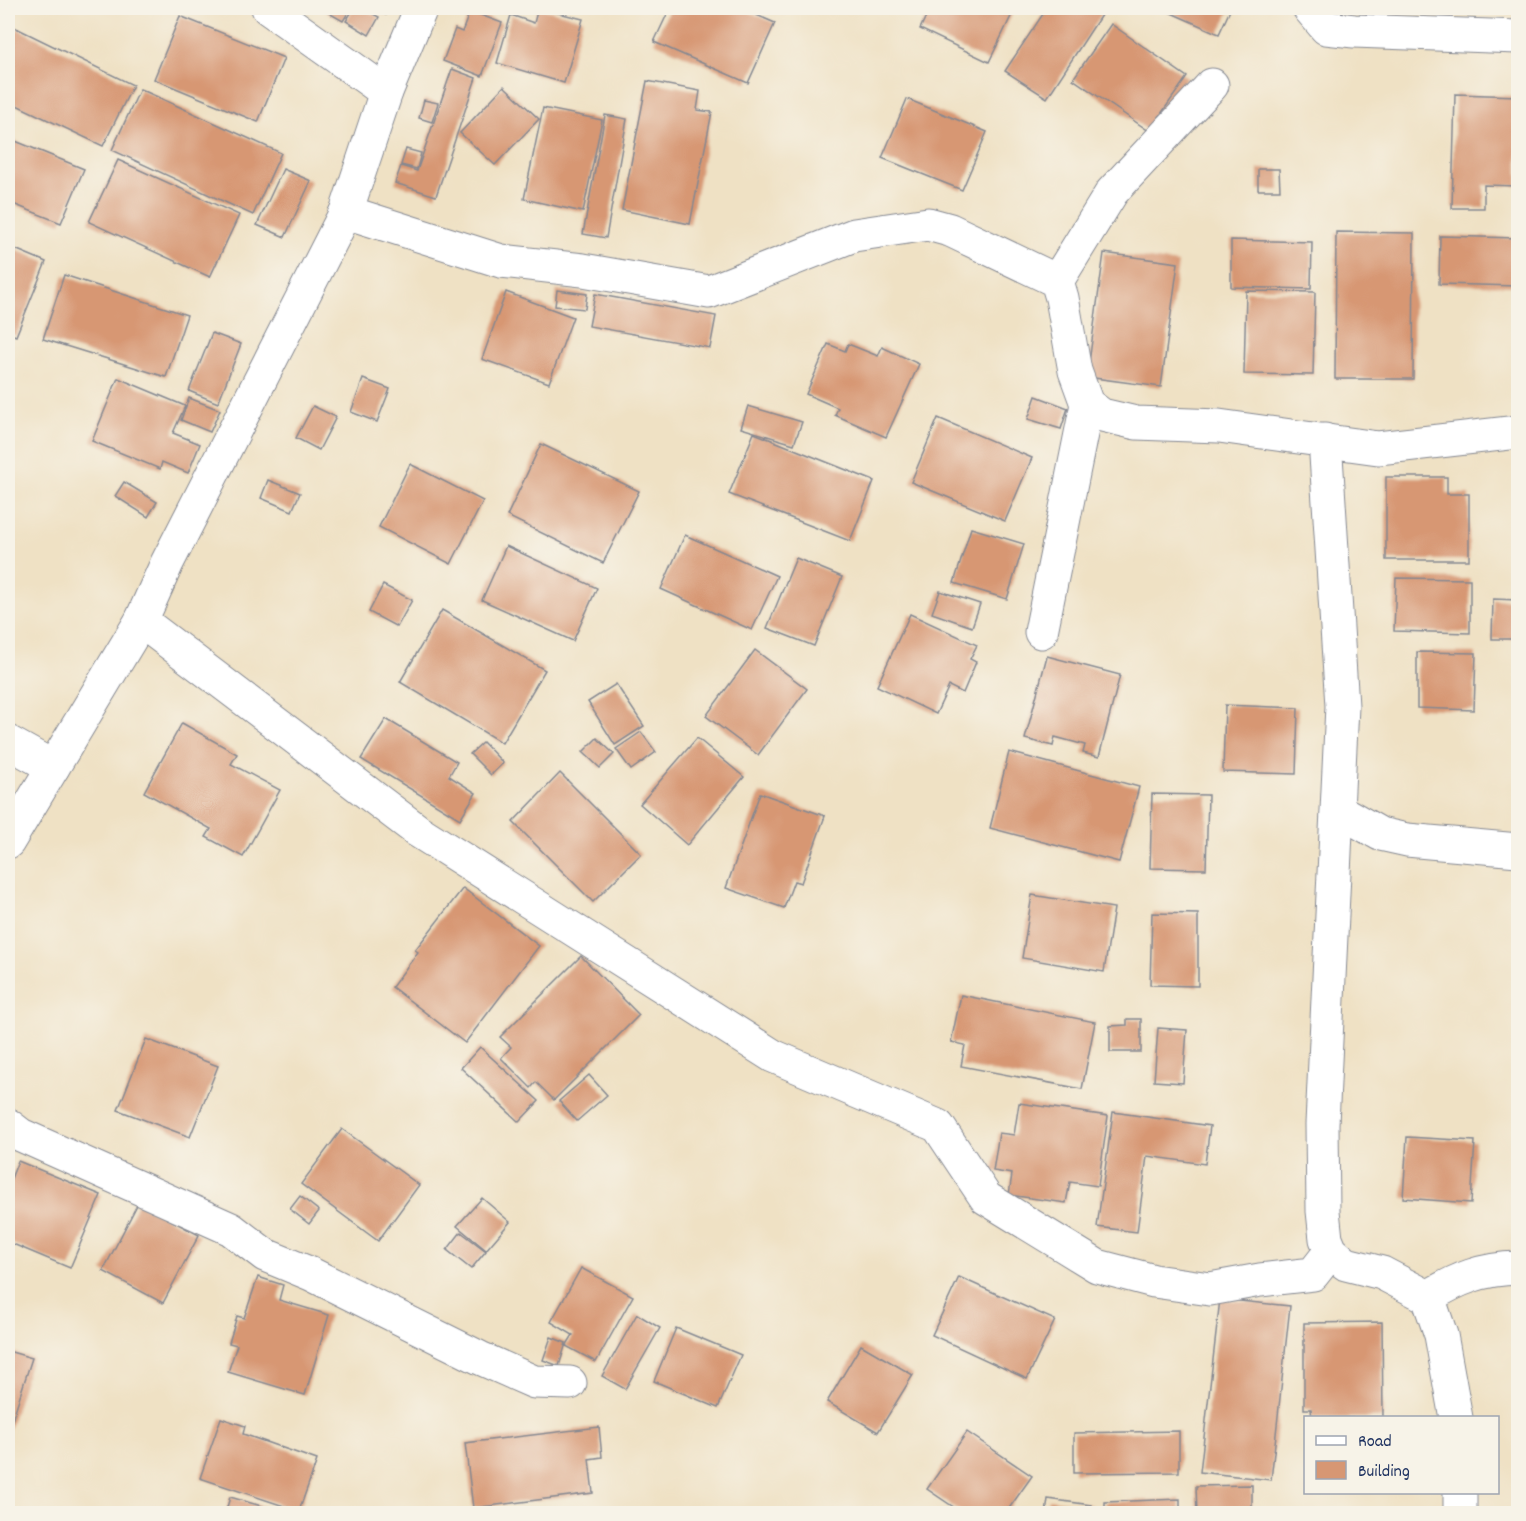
<svg xmlns="http://www.w3.org/2000/svg" width="1526" height="1521" viewBox="0 0 1526 1521" font-family="Dekko,sans-serif">
	<style>
		.building { fill: #d79773 }
		.lines { fill: none; stroke-linecap: round; stroke-linejoin: round }
		.street-casing { stroke: #858891; stroke-width: 35 }
		.street { stroke: #fff; stroke-width: 33 }
	</style>
	<rect width="100%" height="100%" fill="#f7f3e8"/>
	<filter id="ink" filterUnits="userSpaceOnUse"><feTurbulence type="fractalNoise" baseFrequency=".0167" numOctaves="2"/><feDisplacementMap in="SourceGraphic" scale="12" xChannelSelector="R" yChannelSelector="G"/><feConvolveMatrix kernelMatrix="1 2 1 2 8 2 1 2 1" color-interpolation-filters="sRGB"/></filter>
	<filter id="wash" filterUnits="userSpaceOnUse"><feTurbulence type="fractalNoise" baseFrequency=".008" numOctaves="4" result="noise"/><feDisplacementMap in="SourceGraphic" scale="24" xChannelSelector="R" yChannelSelector="G"/><feGaussianBlur stdDeviation="1.35" result="paint"/><feColorMatrix in="noise" values="0 0 0 0 0 0 0 0 0 0 0 0 0 0 0 0 0 1.4 0 .05"/><feComposite in="paint" operator="in"/></filter>
	<g filter="url(#wash)">
		<rect width="100%" height="100%" fill="#efe1c4"/>
		<g id="blocks">
			<g class="building">
				<path d="M320,8h31l-8,13z"/>
				<path d="M354,8h8l17,9 -10,18 -23,-14z"/>
				<path d="M373,8h17l-4,7z"/>
				<path d="M538,8l45,11 -19,64 -67,-20 14,-48 23,8z"/>
				<path d="M670,8h70l35,15 -27,60 -94,-41z"/>
				<path d="M930,8h85l-26,54 -69,-33z"/>
				<path d="M1047,8l58,1 -58,89 -42,-27z"/>
				<path d="M1160,8h71l-12,26z"/>
				<path d="M470,11l32,12 -20,53 -39,-15 12,-32 7,3z"/>
				<path d="M180,16l104,42 -26,64 -104,-43z"/>
				<path d="M8,24l125,61 -30,61 -95,-45z"/>
				<path d="M1111,24l76,53 -38,54 -76,-52z"/>
				<path d="M452,69l24,9 -40,118 -41,-13 6,-17 16,5z"/>
				<path d="M647,81l53,10 -3,19 15,2 -22,112 -68,-14z"/>
				<path d="M504,86l35,33 -44,46 -35,-32z"/>
				<path d="M140,89l141,64 -28,62 -141,-65z"/>
				<path d="M1455,94l63,2v90l-34,-1v23h-32z"/>
				<path d="M907,99l80,33 -25,58 -80,-32z"/>
				<path d="M424,100l14,3 -6,19 -13,-4z"/>
				<path d="M543,108l59,12 -19,92 -59,-13z"/>
				<path d="M605,115l22,4 -21,119 -23,-4z"/>
				<path d="M8,138l76,31 -23,54 -53,-21z"/>
				<path d="M406,149l15,4 -4,16 -16,-4z"/>
				<path d="M118,160l121,55 -29,62 -121,-55z"/>
				<path d="M283,169l28,12 -26,56 -28,-12z"/>
				<path d="M1258,169h21l1,21h-22z"/>
				<path d="M1336,232l78,1 -1,146h-78z"/>
				<path d="M1440,236l78,2v48l-79,-2z"/>
				<path d="M1231,240l81,2 -1,47 -80,-2z"/>
				<path d="M8,246l38,16 -30,74 -8,-3z"/>
				<path d="M1104,253l74,10 -17,124 -74,-10z"/>
				<path d="M64,275l123,40 -21,62 -123,-38z"/>
				<path d="M557,290l30,4 -2,15 -30,-3z"/>
				<path d="M1246,291l69,1 -2,83 -69,-1z"/>
				<path d="M506,292l67,25 -24,66 -67,-24z"/>
				<path d="M595,294l121,22 -6,32 -121,-22z"/>
				<path d="M212,333l29,11 -23,59 -29,-12z"/>
				<path d="M828,344l17,7 3,-7 30,12 4,-9 37,17 -33,73 -51,-22 3,-7 -32,-14z"/>
				<path d="M118,378l67,28 -12,27 27,11 -12,29 -26,-11 -2,7 -68,-28z"/>
				<path d="M363,379l27,10 -13,33 -26,-10z"/>
				<path d="M1036,396l32,12 -7,21 -33,-10z"/>
				<path d="M189,398l31,12 -10,22 -29,-12z"/>
				<path d="M313,406l23,11 -17,33 -23,-12z"/>
				<path d="M748,406l54,16 -8,22 -53,-16z"/>
				<path d="M938,418l94,40 -27,63 -94,-39z"/>
				<path d="M754,433l120,48 -24,60 -121,-47z"/>
				<path d="M541,444l98,47 -36,72 -96,-47z"/>
				<path d="M410,464l73,37 -32,63 -72,-37z"/>
				<path d="M1386,477h61v17h22v66h-83z"/>
				<path d="M268,480l32,13 -8,18 -31,-13z"/>
				<path d="M124,482l33,20 -9,15 -33,-21z"/>
				<path d="M971,528l53,16 -17,55 -53,-16z"/>
				<path d="M685,535l92,41 -25,54 -91,-41z"/>
				<path d="M506,546l91,42 -24,53 -91,-41z"/>
				<path d="M796,558l46,19 -28,69 -47,-18z"/>
				<path d="M1396,578l74,1v54l-76,-2z"/>
				<path d="M383,585l29,15 -15,27 -28,-15z"/>
				<path d="M940,591l40,13 -8,23 -40,-14z"/>
				<path d="M1493,599l25,1v39h-26z"/>
				<path d="M442,610l103,60 -43,73 -102,-61z"/>
				<path d="M910,614l67,31 -7,14 6,3 -13,31 -14,-7 -13,28 -59,-28z"/>
				<path d="M755,650l52,39 -49,66 -52,-39z"/>
				<path d="M1417,652l59,1 -2,57 -57,-2z"/>
				<path d="M1047,656l73,19 -21,82 -16,-4 2,-8 -30,-8 -2,9 -28,-7z"/>
				<path d="M616,684l28,42 -29,19 -27,-43z"/>
				<path d="M1225,705l73,3 -2,66 -73,-2z"/>
				<path d="M386,719l71,43 -8,14 27,17 -16,26 -99,-60z"/>
				<path d="M182,723l55,31 -6,10 49,26 -37,67 -37,-20 5,-8 -67,-37z"/>
				<path d="M641,732l15,20 -25,18 -15,-21z"/>
				<path d="M597,738l17,16 -14,14 -17,-16z"/>
				<path d="M697,738l47,39 -57,68 -47,-41z"/>
				<path d="M483,742l20,21 -12,12 -21,-21z"/>
				<path d="M1009,752l130,35 -20,75 -129,-34z"/>
				<path d="M560,773l81,81 -48,48 -80,-80z"/>
				<path d="M760,793l65,23 -24,67 -7,-2 -10,27 -58,-20z"/>
				<path d="M1152,794l56,1 -2,74 -56,-1z"/>
				<path d="M463,888l76,58 -74,97 -73,-56 26,-35 -3,-2z"/>
				<path d="M1032,895l82,13 -10,64 -82,-14z"/>
				<path d="M1152,913l46,1v72l-48,-1z"/>
				<path d="M581,956l58,59 -85,85 -18,-18 -5,6 -30,-30 10,-11 -11,-10z"/>
				<path d="M961,995l134,27 -13,67 -121,-23 4,-21 -14,-3z"/>
				<path d="M1127,1019h14v33h-31v-26l17,-1z"/>
				<path d="M1158,1028l29,2 -4,53 -29,-2z"/>
				<path d="M146,1039l72,27 -28,71 -72,-27z"/>
				<path d="M480,1047l59,54 -20,21 -58,-54z"/>
				<path d="M589,1075l18,20 -30,26 -18,-20z"/>
				<path d="M1019,1103l89,13 -10,70 -28,-4 -4,21 -57,-8 3,-21 -19,-3 6,-38 15,2z"/>
				<path d="M1113,1112l97,14 -5,38 -58,-8 -10,76 -40,-5z"/>
				<path d="M342,1129l77,56 -41,56 -77,-57z"/>
				<path d="M1407,1137l68,4 -4,62 -68,-5z"/>
				<path d="M18,1161l83,34 -31,73 -62,-26v-56z"/>
				<path d="M300,1196l19,15 -10,13 -19,-15z"/>
				<path d="M482,1198l28,24 -24,28 -29,-24z"/>
				<path d="M138,1203l61,32 -36,68 -60,-32z"/>
				<path d="M461,1232l25,19 -15,18 -24,-19z"/>
				<path d="M581,1268l52,28 -37,66 -30,-16 7,-11 -22,-13z"/>
				<path d="M258,1277l25,8 -4,15 50,15 -24,80 -77,-23 9,-27 -8,-2 8,-27 7,2z"/>
				<path d="M959,1277l96,43 -28,59 -95,-44z"/>
				<path d="M1220,1299l70,7 -19,174 -71,-8z"/>
				<path d="M637,1314l23,14 -35,61 -23,-13z"/>
				<path d="M1382,1322l1,96h-71l-1,-9h-7v-86z"/>
				<path d="M676,1328l65,27 -23,53 -64,-27z"/>
				<path d="M551,1337l15,6 -7,23 -16,-6z"/>
				<path d="M861,1345l52,30 -35,57 -51,-30z"/>
				<path d="M8,1351l24,7 -24,75z"/>
				<path d="M221,1418l24,8 -2,8 74,26 -18,51 -99,-33z"/>
				<path d="M599,1427l3,30 -13,2 4,34 -120,15 -8,-65z"/>
				<path d="M1179,1431v41l-105,1v-40z"/>
				<path d="M967,1432l65,44 -27,38h-41l-37,-25z"/>
				<path d="M1252,1485v29h-55l-1,-28z"/>
				<path d="M230,1497l56,16v1h-61z"/>
				<path d="M1048,1499l43,6 -1,9h-44z"/>
				<path d="M1180,1499v15h-75v-12z"/>
			</g>
		</g>
	</g>
	<g filter="url(#ink)">
		<use href="#blocks" fill-opacity="0" stroke="#858891" stroke-width="1.5"/>
		<g class="lines">
			<defs>
				<g id="street">
					<path d="M268,8l118,84"/>
					<path d="M1309,8l17,20 28,3 164,6"/>
					<path d="M346,212l155,49 82,9 126,22 145,-57 74,-11 22,6 107,51 5,17 13,73 12,33 15,11 34,8 83,3 159,22 140,-16"/>
					<path d="M1057,281l55,-89 100,-107"/>
					<path d="M1325,440l17,266 -20,418 1,87 3,28 5,12 15,13 36,9 46,24 13,38 15,83"/>
					<path d="M141,621l277,210 355,225 165,70 48,72 111,68 57,15 56,8 50,-9 53,-6 18,-23"/>
					<path d="M1041,632l46,-228"/>
					<path d="M8,742l45,25"/>
					<path d="M1338,810l42,24 27,6 111,10"/>
					<path d="M8,842l133,-221 26,-58 179,-351 40,-120 35,-84"/>
					<path d="M8,1125l13,10 210,94 34,26 46,19 169,84 54,24 36,1"/>
					<path d="M1428,1297c31,-19 54,-28 90,-29"/>
					<path d="M1460,1492v22"/>
				</g>
			</defs>
			<use href="#street" class="street-casing"/>
			<use href="#street" class="street"/>
		</g>
	</g>
	<rect width="1526" height="1521" fill="none" stroke="#f7f3e8" stroke-width="30"/>
	<rect x="1304" y="1416" width="195" height="78" fill="#f7f3e8" stroke="#9fa5b1" stroke-width="1.5"/>
	<rect x="1316" y="1436" width="30" height="9" fill="#ffffff" stroke="#9fa5b1" stroke-width="1.5"/>
	<text x="1358" y="1446" font-size="18" fill="#1b2f5e">Road</text>
	<rect x="1316" y="1461" width="30" height="18" fill="#d79773" stroke="#9fa5b1" stroke-width="1.5"/>
	<text x="1358" y="1476" font-size="18" fill="#1b2f5e">Building</text>
</svg>
